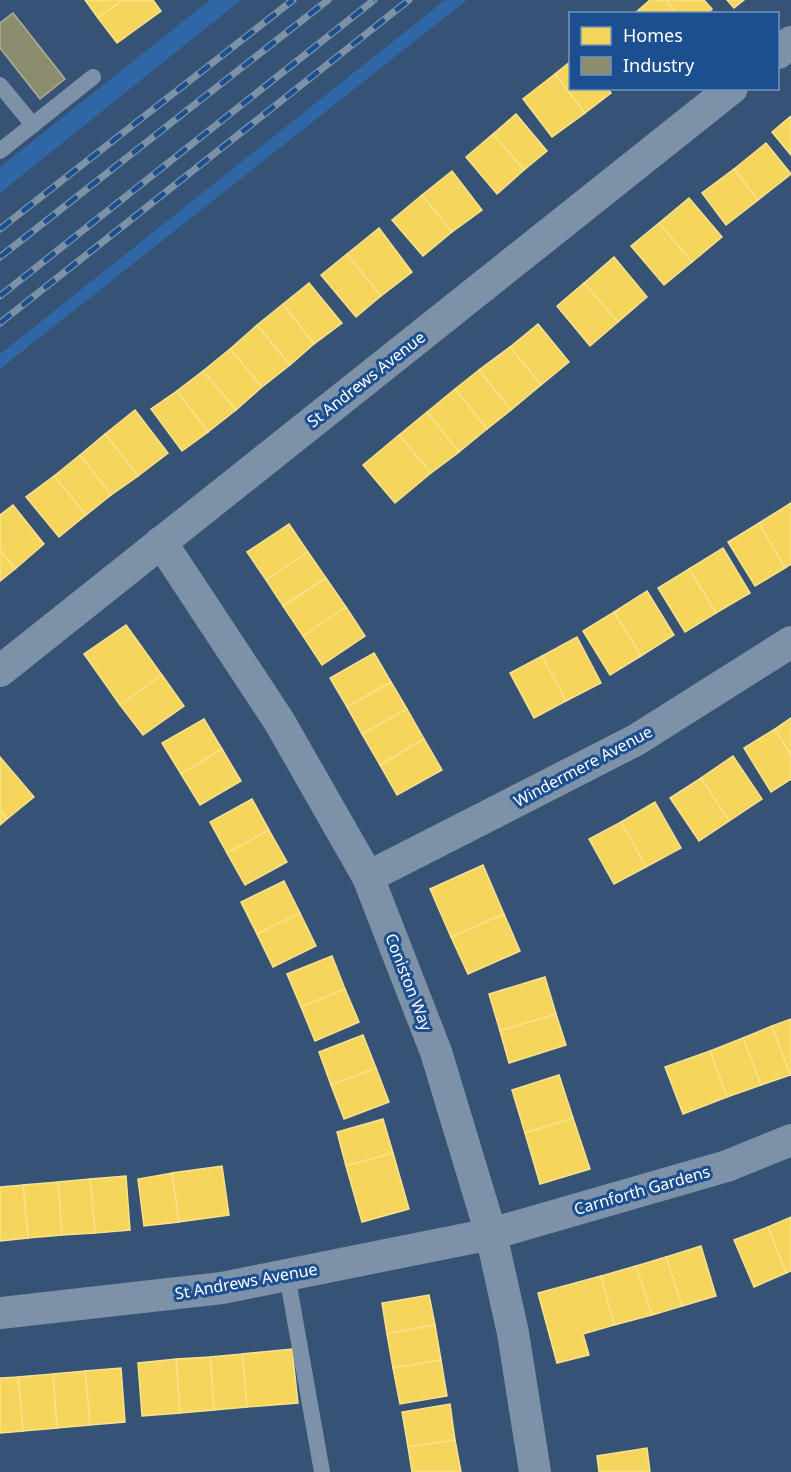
<svg xmlns="http://www.w3.org/2000/svg" width="791" height="1472" viewBox="0 0 791 1472" font-family="'Noto Sans',sans-serif">
	<style>
		.green { fill: #2f66a5 }
		.homes { fill: #f6d55c; stroke: #f9e28d; stroke-width: 1.5 }
		.industry { fill: #8c8c6e; stroke: #aeae9a; stroke-width: 1.5 }
		.lines { fill: none; stroke-linecap: round; stroke-linejoin: round }
		.lane { stroke: #7d92a8; stroke-width: 16 }
		.street { stroke: #7d92a8; stroke-width: 32 }
		.rail-casing { stroke: #7e92a7; stroke-width: 7 }
		.rail { stroke: #1b4f8f; stroke-width: 4.5; stroke-dasharray: 14; stroke-linecap: butt }
		.labels { text-anchor: middle; dominant-baseline: central; stroke-width: 6; stroke-linejoin: round; paint-order: stroke }
		.street-label { font-size: 16px; fill: #fff; stroke: #1b4f8f }
	</style>
	<rect width="100%" height="100%" fill="#365274"/>
	<g class="green">
		<path d="M210,0h31l-241,193v-26z"/>
		<path d="M445,0h22l-467,369v-15z"/>
	</g>
	<g class="homes">
		<path d="M85,0h38l-25,18z"/>
		<path d="M123,0h30l8,11 -44,32 -19,-25z"/>
		<path d="M650,0h16l11,14h-43z"/>
		<path d="M666,0h38l8,9 -5,5h-30z"/>
		<path d="M727,0h17l-10,8z"/>
		<path d="M570,62v26h38l3,5 -26,20 -30,-39z"/>
		<path d="M555,74l30,39 -33,24 -29,-38z"/>
		<path d="M516,114l31,37 -23,19 -31,-36z"/>
		<path d="M791,116v39l-19,-23z"/>
		<path d="M493,134l31,36 -27,24 -31,-37z"/>
		<path d="M766,143l25,31 -33,26 -24,-31z"/>
		<path d="M734,169l24,31 -32,25 -24,-32z"/>
		<path d="M452,171l30,39 -30,22 -30,-37z"/>
		<path d="M422,195l30,37 -29,24 -31,-36z"/>
		<path d="M689,198l33,39 -30,25 -33,-39z"/>
		<path d="M659,223l33,39 -28,23 -33,-39z"/>
		<path d="M379,228l33,44 -31,24 -34,-42z"/>
		<path d="M347,254l34,42 -25,21 -35,-42z"/>
		<path d="M614,257l33,40 -29,25 -34,-39z"/>
		<path d="M309,283l33,40 -28,21 -31,-40z"/>
		<path d="M584,283l34,39 -28,24 -33,-40z"/>
		<path d="M283,304l31,40 -24,21 -33,-40z"/>
		<path d="M538,324l31,38 -28,23 -31,-38z"/>
		<path d="M257,325l33,40 -28,22 -32,-38z"/>
		<path d="M510,347l31,38 -30,25 -32,-40z"/>
		<path d="M230,349l32,38 -26,23 -33,-39z"/>
		<path d="M479,370l32,40 -24,19 -32,-40z"/>
		<path d="M203,371l33,39 -28,22 -31,-41z"/>
		<path d="M455,389l32,40 -28,23 -32,-40z"/>
		<path d="M177,391l31,41 -26,19 -31,-42z"/>
		<path d="M135,410l33,43 -30,23 -33,-42z"/>
		<path d="M427,412l32,40 -28,21 -32,-38z"/>
		<path d="M105,434l33,42 -27,19 -31,-40z"/>
		<path d="M399,435l32,38 -36,30 -32,-38z"/>
		<path d="M80,455l31,40 -25,20 -32,-39z"/>
		<path d="M54,476l32,39 -27,22 -33,-40z"/>
		<path d="M791,503v61l-6,4 -26,-45z"/>
		<path d="M13,505l31,39 -29,25 -15,-19v-35z"/>
		<path d="M759,523l26,45 -30,18 -27,-44z"/>
		<path d="M289,524l19,28 -42,28 -19,-28z"/>
		<path d="M723,548l27,45 -34,20 -27,-44z"/>
		<path d="M0,550l15,19 -15,12z"/>
		<path d="M308,552l18,26 -43,28 -17,-26z"/>
		<path d="M689,569l27,44 -31,19 -27,-44z"/>
		<path d="M326,578l20,29 -43,29 -20,-30z"/>
		<path d="M647,591l27,44 -33,21 -27,-44z"/>
		<path d="M346,607l19,29 -43,29 -19,-29z"/>
		<path d="M614,612l27,44 -31,19 -27,-44z"/>
		<path d="M126,625l36,50 -42,30 -36,-51z"/>
		<path d="M577,637l24,46 -35,18 -24,-45z"/>
		<path d="M374,653l17,29 -44,25 -17,-29z"/>
		<path d="M542,656l24,45 -32,17 -24,-45z"/>
		<path d="M162,675l22,31 -41,29 -23,-30z"/>
		<path d="M391,682l16,27 -45,25 -15,-27z"/>
		<path d="M407,709l17,30 -44,26 -18,-31z"/>
		<path d="M791,718v37l-16,-26z"/>
		<path d="M204,719l18,30 -41,25 -19,-31z"/>
		<path d="M775,729l16,26v24l-20,13 -27,-44z"/>
		<path d="M424,739l18,31 -45,25 -17,-30z"/>
		<path d="M222,749l19,32 -41,24 -19,-31z"/>
		<path d="M733,756l29,43 -33,22 -28,-43z"/>
		<path d="M0,757l34,40 -27,22 -7,-9z"/>
		<path d="M701,778l28,43 -30,20 -29,-43z"/>
		<path d="M252,799l17,31 -42,23 -17,-31z"/>
		<path d="M655,802l26,46 -35,19 -25,-45z"/>
		<path d="M0,810l7,9 -7,6z"/>
		<path d="M621,822l25,45 -32,17 -25,-45z"/>
		<path d="M269,830l18,32 -42,23 -18,-32z"/>
		<path d="M483,865l21,49 -53,23 -21,-48z"/>
		<path d="M284,881l16,32 -43,21 -16,-32z"/>
		<path d="M300,913l16,33 -43,21 -16,-33z"/>
		<path d="M504,914l16,37 -52,23 -17,-37z"/>
		<path d="M332,956l13,33 -44,18 -14,-33z"/>
		<path d="M545,977l11,37 -56,17 -11,-37z"/>
		<path d="M345,989l14,33 -44,19 -14,-34z"/>
		<path d="M556,1014l10,31 -57,18 -9,-32z"/>
		<path d="M791,1019v56h-1l-18,-49z"/>
		<path d="M772,1026l18,49 -29,10 -18,-47z"/>
		<path d="M363,1035l13,33 -45,17 -12,-33z"/>
		<path d="M743,1038l18,47 -34,12 -17,-46z"/>
		<path d="M710,1051l17,46 -44,17 -18,-47z"/>
		<path d="M376,1068l13,34 -45,17 -13,-34z"/>
		<path d="M559,1075l14,43 -48,15 -13,-43z"/>
		<path d="M573,1118l17,51 -50,15 -15,-51z"/>
		<path d="M383,1119l10,34 -47,13 -9,-34z"/>
		<path d="M393,1153l16,56 -47,13 -16,-56z"/>
		<path d="M222,1166l7,49 -50,7 -7,-49z"/>
		<path d="M172,1173l7,49 -35,4 -6,-47z"/>
		<path d="M126,1176l4,54 -35,3 -5,-54z"/>
		<path d="M90,1179l5,54 -33,2 -4,-53z"/>
		<path d="M58,1182l4,53 -34,3 -5,-53z"/>
		<path d="M23,1185l5,53 -28,3v-54z"/>
		<path d="M791,1217v54l-5,2 -18,-46z"/>
		<path d="M768,1227l18,46 -32,14 -20,-47z"/>
		<path d="M701,1246l15,50 -34,10 -16,-49z"/>
		<path d="M666,1257l16,49 -30,9 -16,-49z"/>
		<path d="M636,1266l16,49 -38,10 -13,-49z"/>
		<path d="M601,1276l13,49 -31,9 6,21 -32,8 -19,-70z"/>
		<path d="M429,1295l6,30 -48,9 -5,-31z"/>
		<path d="M435,1325l6,35 -48,8 -6,-34z"/>
		<path d="M292,1349l6,54 -51,4 -5,-53z"/>
		<path d="M242,1354l5,53 -33,3 -4,-53z"/>
		<path d="M210,1357l4,53 -34,3 -4,-54z"/>
		<path d="M176,1359l4,54 -38,3 -4,-53z"/>
		<path d="M441,1360l6,36 -47,8 -7,-36z"/>
		<path d="M121,1368l4,54 -35,3 -5,-54z"/>
		<path d="M85,1371l5,54 -33,3 -4,-54z"/>
		<path d="M53,1374l4,54 -34,3 -5,-54z"/>
		<path d="M18,1377l5,54 -23,2v-55z"/>
		<path d="M450,1404l5,36 -47,7 -6,-35z"/>
		<path d="M455,1440l6,32h-49l-4,-25z"/>
		<path d="M647,1448l3,24h-51l-2,-16z"/>
	</g>
	<path class="industry" d="M13,13l52,66 -25,20 -40,-51v-25z"/>
	<g class="lines">
		<g class="lane">
			<path d="M0,85l33,40"/>
			<path d="M0,151l93,-74"/>
			<path d="M287,1275l35,197"/>
		</g>
		<g class="street">
			<path d="M778,53l13,-11"/>
			<path d="M161,542l118,179 89,156 68,175 55,182 22,99 22,139"/>
			<path d="M0,671l732,-583"/>
			<path d="M368,877l268,-137 155,-98"/>
			<path d="M0,1313l222,-25 269,-54 236,-68 64,-26"/>
		</g>
		<defs>
			<g id="rail">
				<path d="M0,229l293,-229"/>
				<path d="M0,257l328,-257"/>
				<path d="M0,296l374,-296"/>
				<path d="M0,323l409,-323"/>
			</g>
		</defs>
		<use href="#rail" class="rail-casing"/>
		<use href="#rail" class="rail"/>
	</g>
	<g class="labels">
		<g class="street-label">
			<text transform="translate(366 379) rotate(-38)">St Andrews Avenue</text>
			<text transform="translate(583 766) rotate(-28)">Windermere Avenue</text>
			<text transform="translate(409 982) rotate(69)">Coniston Way</text>
			<text transform="translate(642 1190) rotate(-16)">Carnforth Gardens</text>
			<text transform="translate(246 1281) rotate(-10)">St Andrews Avenue</text>
		</g>
	</g>
	<rect x="569" y="12" width="210" height="78" fill="#1b4f8f" stroke="#7695bc" stroke-width="1.5"/>
	<rect x="581" y="27" width="30" height="18" fill="#f6d55c" stroke="#7695bc" stroke-width="1.5"/>
	<text x="623" y="42" font-size="18" fill="#ffffff">Homes</text>
	<rect x="581" y="57" width="30" height="18" fill="#8c8c6e" stroke="#7695bc" stroke-width="1.5"/>
	<text x="623" y="72" font-size="18" fill="#ffffff">Industry</text>
</svg>
